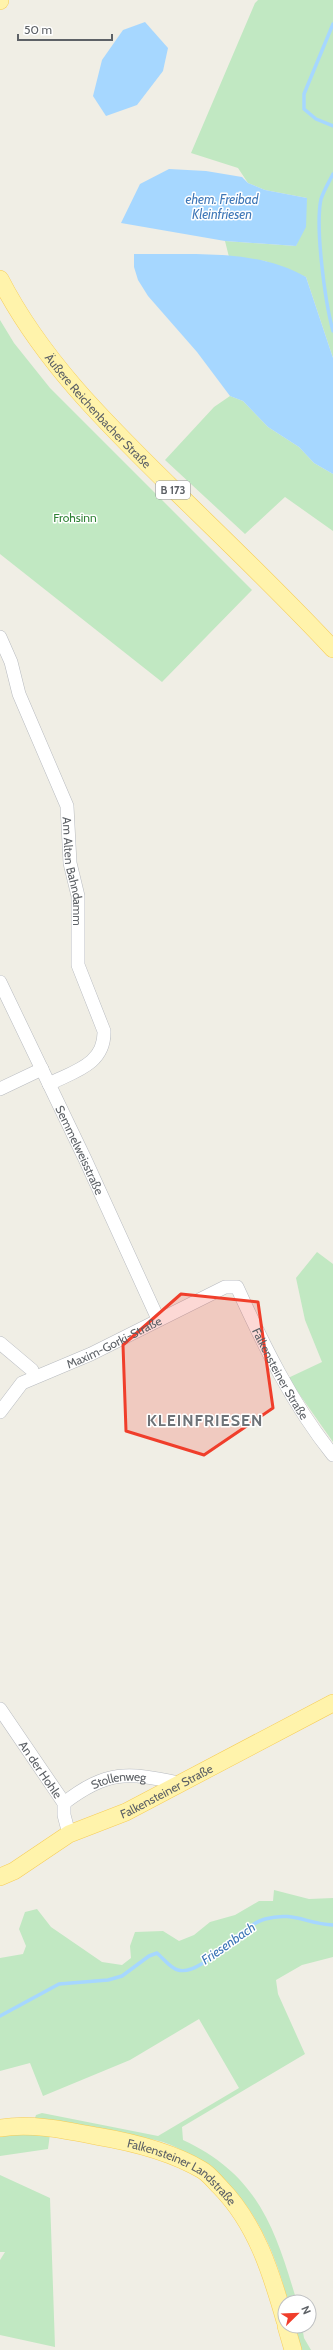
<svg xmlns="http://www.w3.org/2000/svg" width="333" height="2350" viewBox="0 0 333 2350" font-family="Cabin,sans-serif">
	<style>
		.green { fill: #c1e8c2 }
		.water { fill: #a6d7ff }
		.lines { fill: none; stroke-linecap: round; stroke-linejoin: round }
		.stream { stroke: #a6d7ff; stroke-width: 3.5 }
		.minor-casing { stroke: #b8bbc0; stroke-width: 14 }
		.major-casing { stroke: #f7cd57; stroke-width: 18 }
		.minor { stroke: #fff; stroke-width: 13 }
		.major { stroke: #fff3ab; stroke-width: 17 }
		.marked { fill: #f03e2b; fill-opacity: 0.2; stroke: #f03e2b; stroke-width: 3; stroke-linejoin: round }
		.labels { text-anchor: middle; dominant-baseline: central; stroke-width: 3; stroke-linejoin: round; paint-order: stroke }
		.shield { fill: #fff; stroke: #8e9094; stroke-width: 1 }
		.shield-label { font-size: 11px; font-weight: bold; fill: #5d6166 }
		.street-label { font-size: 12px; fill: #5d6166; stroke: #fff }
		.park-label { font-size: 12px; fill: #308236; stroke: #fff }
		.water-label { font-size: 13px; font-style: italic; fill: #3e77b7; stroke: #fff }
		.district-label { font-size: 16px; font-weight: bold; letter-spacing: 1px; fill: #6e7378; stroke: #fff }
	</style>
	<rect width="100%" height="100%" fill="#f0eee5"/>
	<g class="green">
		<path d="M258,0h75v358l-27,-81 -41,-16 -36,-4 -4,-16 71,5 11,-48 -42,-8 -17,-7 -10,-15 -47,-15 64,-150z"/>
		<path d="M0,320l14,23 36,45 202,202 -90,92 -162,-128z"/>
		<path d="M230,396l13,5 25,26 31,20 15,16 19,11v57l-48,-34 -40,37 -80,-74 49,-53z"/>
		<path d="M317,1252l16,12v178l-45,-64 34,-16 -17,-42 -9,-42z"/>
		<path d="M274,1890l35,9 24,-1v59l-31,8 -26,15 2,14 27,60 -123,73 1,13c75,35 92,88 114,162h-9c-18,-72 -52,-133 -125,-160 -10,-3 -22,-4 -33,-6 -31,-6 -62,-10 -93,-15l-2,-3 1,-3 6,-2 116,23 81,-48 -40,-69 -69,41 -87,36 -13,-33 -30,8v-113l23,-4 3,-8 -7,-17 6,-17 12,-3 14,18 51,35 20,3 9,-7 -1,-12 5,-14 28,-1 16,10 15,-6 16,-13 25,-7 24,-14h14z"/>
		<path d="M0,2133l50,1 -2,15 -48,7z"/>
		<path d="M0,2175l50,23 5,149 -55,-12v-75l5,-8h-5z"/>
		<path d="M294,2326h8l2,12 7,12h-10z"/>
	</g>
	<g class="water">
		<path d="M145,22l23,26 -5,23 -26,34 -31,11 -13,-20 9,-36 21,-30z"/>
		<path d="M169,169l37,2 36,6 6,6 17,7 42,8 -1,29 -10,19 -71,-5 -104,-18 19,-39z"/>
		<path d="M134,254c56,1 122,-6 172,23l27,81v116l-19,-11 -15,-16 -31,-20 -25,-26 -13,-5 -33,-44 -49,-56 -10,-16 -4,-13z"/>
	</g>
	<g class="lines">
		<g class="stream">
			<path d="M333,24l-29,70v15l12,10 17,7"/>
			<path d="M333,174c-4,8 -9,16 -12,25 -6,28 4,103 12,132"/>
			<path d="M0,2016l59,-32 49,-4 14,-4 27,-20 8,-3c6,5 14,16 21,17 24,7 62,-45 87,-51 29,-8 41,5 68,6"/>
		</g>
		<defs>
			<g id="minor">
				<path id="s1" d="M0,637l11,25 8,32 48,112 3,57 8,33v69l26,66c1,33 -29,40 -55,53"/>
				<path id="s2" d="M0,982l85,177 73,160"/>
				<path d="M0,1089l42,-20"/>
				<path d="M0,1343l32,27 2,7"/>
				<path id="s3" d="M0,1412l22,-29 69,-29 134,-67h12c27,59 55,117 96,168"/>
				<path id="s4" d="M0,1709l64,94v12l5,19"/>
				<path id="s5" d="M64,1803c43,-33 63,-31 115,-20"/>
			</g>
			<g id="major">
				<path d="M0,1v-1"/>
				<path id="s6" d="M0,279c41,80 104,142 168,205 55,54 112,108 165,165"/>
				<path id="s7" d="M0,1877l14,-6 55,-37 57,-22 207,-109"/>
				<path id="s8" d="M0,2128c32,-5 65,2 96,8 36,6 74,15 106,34 7,4 12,11 18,17 36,37 51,85 65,134"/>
				<path d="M286,2326l7,24"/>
			</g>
		</defs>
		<use href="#minor" class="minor-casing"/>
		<use href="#major" class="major-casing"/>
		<use href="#minor" class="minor"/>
		<use href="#major" class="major"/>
	</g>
	<path class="marked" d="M181,1294l77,8 15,106 -69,47 -78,-24 -3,-86z"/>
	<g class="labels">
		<rect class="shield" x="156" y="481" width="34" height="18" rx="3"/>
		<g class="shield-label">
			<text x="173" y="490">B 173</text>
		</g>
		<g class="street-label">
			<text stroke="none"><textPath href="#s6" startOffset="165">Äußere Reichenbacher Straße</textPath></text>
			<text stroke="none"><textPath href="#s1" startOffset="248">Am Alten Bahndamm</textPath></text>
			<text stroke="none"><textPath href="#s2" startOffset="186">Semmelweisstraße</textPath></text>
			<text stroke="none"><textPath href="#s3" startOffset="137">Maxim-Gorki-Straße</textPath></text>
			<text stroke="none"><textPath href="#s3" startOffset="370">Falkensteiner Straße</textPath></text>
			<text stroke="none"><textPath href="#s4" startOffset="73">An der Hohle</textPath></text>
			<text stroke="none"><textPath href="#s5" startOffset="61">Stollenweg</textPath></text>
			<text stroke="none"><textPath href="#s7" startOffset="188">Falkensteiner Straße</textPath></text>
			<text stroke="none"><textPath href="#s8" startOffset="192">Falkensteiner Landstraße</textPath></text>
		</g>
		<g class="park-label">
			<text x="75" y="517">Frohsinn</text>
		</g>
		<g class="water-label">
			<text x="222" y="199">ehem. Freibad<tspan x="222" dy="15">Kleinfriesen</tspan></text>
			<text transform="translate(228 1943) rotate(-35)">Friesenbach</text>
		</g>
		<g class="district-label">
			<text x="205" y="1420">KLEINFRIESEN</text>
		</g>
	</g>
	<g transform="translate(297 2314) rotate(67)"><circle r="19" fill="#ffffff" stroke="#bec0c2"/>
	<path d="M0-3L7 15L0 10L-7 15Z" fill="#f03e2b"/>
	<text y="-6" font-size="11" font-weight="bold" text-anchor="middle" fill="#5d6166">N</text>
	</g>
	<path d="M18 34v6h94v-6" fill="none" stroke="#5d6166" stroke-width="2"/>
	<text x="24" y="34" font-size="12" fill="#5d6166" stroke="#ffffff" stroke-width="3" paint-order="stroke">50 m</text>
</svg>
